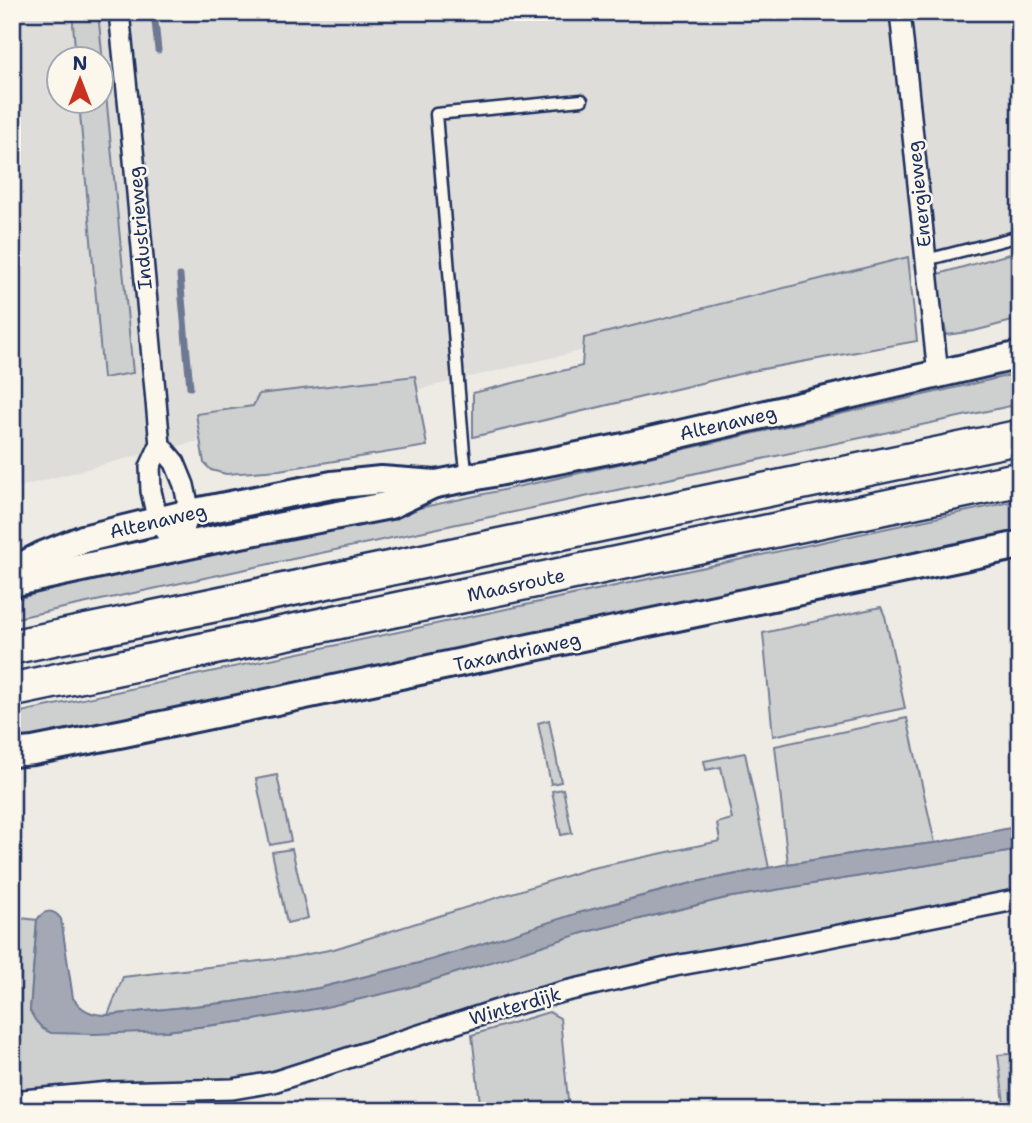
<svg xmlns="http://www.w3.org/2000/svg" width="1032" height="1123" viewBox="0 0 1032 1123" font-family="'Shantell Sans',sans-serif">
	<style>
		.built { fill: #deddda; fill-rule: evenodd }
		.green { fill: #cecfcf; stroke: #747f96; stroke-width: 2 }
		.water { fill: #a3a8b4; stroke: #6d7892; stroke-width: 2 }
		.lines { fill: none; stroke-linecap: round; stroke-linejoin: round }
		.stream { stroke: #6d7892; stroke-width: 7 }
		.service-casing { stroke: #1b2f5e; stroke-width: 15 }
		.minor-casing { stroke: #1b2f5e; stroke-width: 24 }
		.secondary-casing { stroke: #1b2f5e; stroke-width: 32 }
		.motorway-casing { stroke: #1b2f5e; stroke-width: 38 }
		.service { stroke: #fbf7ec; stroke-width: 10 }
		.minor { stroke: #fbf7ec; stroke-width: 19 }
		.secondary { stroke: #fbf7ec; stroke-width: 26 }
		.motorway { stroke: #fbf7ec; stroke-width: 33 }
		.labels { text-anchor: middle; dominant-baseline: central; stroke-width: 5; stroke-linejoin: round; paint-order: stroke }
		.street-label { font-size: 19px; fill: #1b2f5e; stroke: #fbf7ec }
	</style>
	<rect width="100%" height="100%" fill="#eeebe4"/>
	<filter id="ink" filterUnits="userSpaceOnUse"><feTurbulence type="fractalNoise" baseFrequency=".0143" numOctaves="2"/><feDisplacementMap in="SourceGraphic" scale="14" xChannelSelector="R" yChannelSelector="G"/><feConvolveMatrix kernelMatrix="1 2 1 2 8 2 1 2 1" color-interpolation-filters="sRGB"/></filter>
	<g filter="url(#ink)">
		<path class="built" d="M12,12h1008v220l-136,47 -760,180 -112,30zM60,60h42v42h-42z"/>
		<g class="green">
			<path d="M72,12h26l35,361 -30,5 -24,-276h23v-42l-26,-1z"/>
			<path d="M1020,251v68l-46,12 -27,4 -4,-15 -5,-46z"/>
			<path d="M908,257l9,84 -165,30 -279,66v-44l109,-27 2,-28z"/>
			<path d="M1020,373v31l-1008,215v-19l95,-25 433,-93z"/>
			<path d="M415,376l12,70 -148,24 -53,4 -15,-4 -7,-7 -8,-49 57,-8 6,-12z"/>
			<path d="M1020,500v33l-973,204 -35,5v-28z"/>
			<path d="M881,607l4,9 20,92 -132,28 -10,-103z"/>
			<path d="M907,718l28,125 -53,6 -94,15 -13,-118z"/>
			<path d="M549,720l12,62 -10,2 -13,-61z"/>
			<path d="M745,753l24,115 -73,14 -89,23 -176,55 -112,28 -86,14 -125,13 15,-38 170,-20 41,-8 254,-80 132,-28 -3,-18 15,-4 -11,-52 -15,3 -2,-9z"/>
			<path d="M277,775l14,66 -21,4 -14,-66z"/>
			<path d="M563,789l9,44 -11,2 -9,-44z"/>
			<path d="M292,849l16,69 -21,5 -15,-71z"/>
			<path d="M1020,850v43l-154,32 -591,149 -40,8 -223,10v-175l25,3 -7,91 136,20 88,-11 332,-88 140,-34z"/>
			<path d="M549,1012l11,6 9,93h-88l-9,-76z"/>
			<path d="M1020,1053v58h-15l-7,-56z"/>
		</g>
		<path class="water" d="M1020,826v24l-294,48 -140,34 -178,56 -82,19 -72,13 -88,11 -71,3 -44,-1 -8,-4 -8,-9 -5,-9 7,-91c6,-10 16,-12 24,-1l12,79c9,13 19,17 35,17l125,-13 86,-14 112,-28 147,-47 118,-31 92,-18 94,-15 53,-6z"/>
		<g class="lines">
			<g class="stream">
				<path d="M154,12l4,38"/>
				<path d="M180,276l10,111"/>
			</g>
			<defs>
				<g id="service">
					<path d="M926,260l94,-24"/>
					<path d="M467,478l-3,-25 -28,-339 146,-14"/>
				</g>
				<g id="minor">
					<path d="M119,12l14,137 27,296 -10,22 1,24 7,31 19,26"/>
					<path d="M900,12l38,363"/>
					<path d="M160,445l15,18 9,22 6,28 -13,35"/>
					<path d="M12,1101l98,-9 123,-3 40,-7 240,-77 49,-13 113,-26 104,-19 241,-48"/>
				</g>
				<g id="secondary">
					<path d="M12,571l31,-16 40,-16 107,-26 142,-28 49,-5 55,4 31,-6 157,-31 396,-92"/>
					<path d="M12,583l218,-47 160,-31 42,-20"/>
					<path d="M12,753l21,-2 91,-18 896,-188"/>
				</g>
				<g id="motorway">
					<path d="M12,647l1008,-210"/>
					<path d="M12,690l1008,-211"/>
				</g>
			</defs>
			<use href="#service" class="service-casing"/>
			<use href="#minor" class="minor-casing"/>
			<use href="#secondary" class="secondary-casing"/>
			<use href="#motorway" class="motorway-casing"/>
			<use href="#service" class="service"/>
			<use href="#minor" class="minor"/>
			<use href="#secondary" class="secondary"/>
			<use href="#motorway" class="motorway"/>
		</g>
	</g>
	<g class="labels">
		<g class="street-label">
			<text transform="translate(919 194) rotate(-96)">Energieweg</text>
			<text transform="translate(140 228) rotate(-95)">Industrieweg</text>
			<text transform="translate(728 423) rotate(-13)">Altenaweg</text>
			<text transform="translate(158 521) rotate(-13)">Altenaweg</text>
			<text transform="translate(516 585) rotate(-12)">Maasroute</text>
			<text transform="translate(517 652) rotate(-12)">Taxandriaweg</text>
			<text transform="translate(515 1006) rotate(-16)">Winterdijk</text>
		</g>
	</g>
	<rect width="1032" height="1123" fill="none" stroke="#fbf7ec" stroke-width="42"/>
	<rect x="21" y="21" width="990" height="1081" fill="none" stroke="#1b2f5e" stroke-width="2.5" filter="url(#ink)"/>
	<g transform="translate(80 80)"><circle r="33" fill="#fbf7ec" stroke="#a1a7b3" stroke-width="2"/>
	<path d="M0-5L12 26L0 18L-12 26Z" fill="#c8321e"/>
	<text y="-10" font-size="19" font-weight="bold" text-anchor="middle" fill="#1b2f5e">N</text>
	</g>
</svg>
